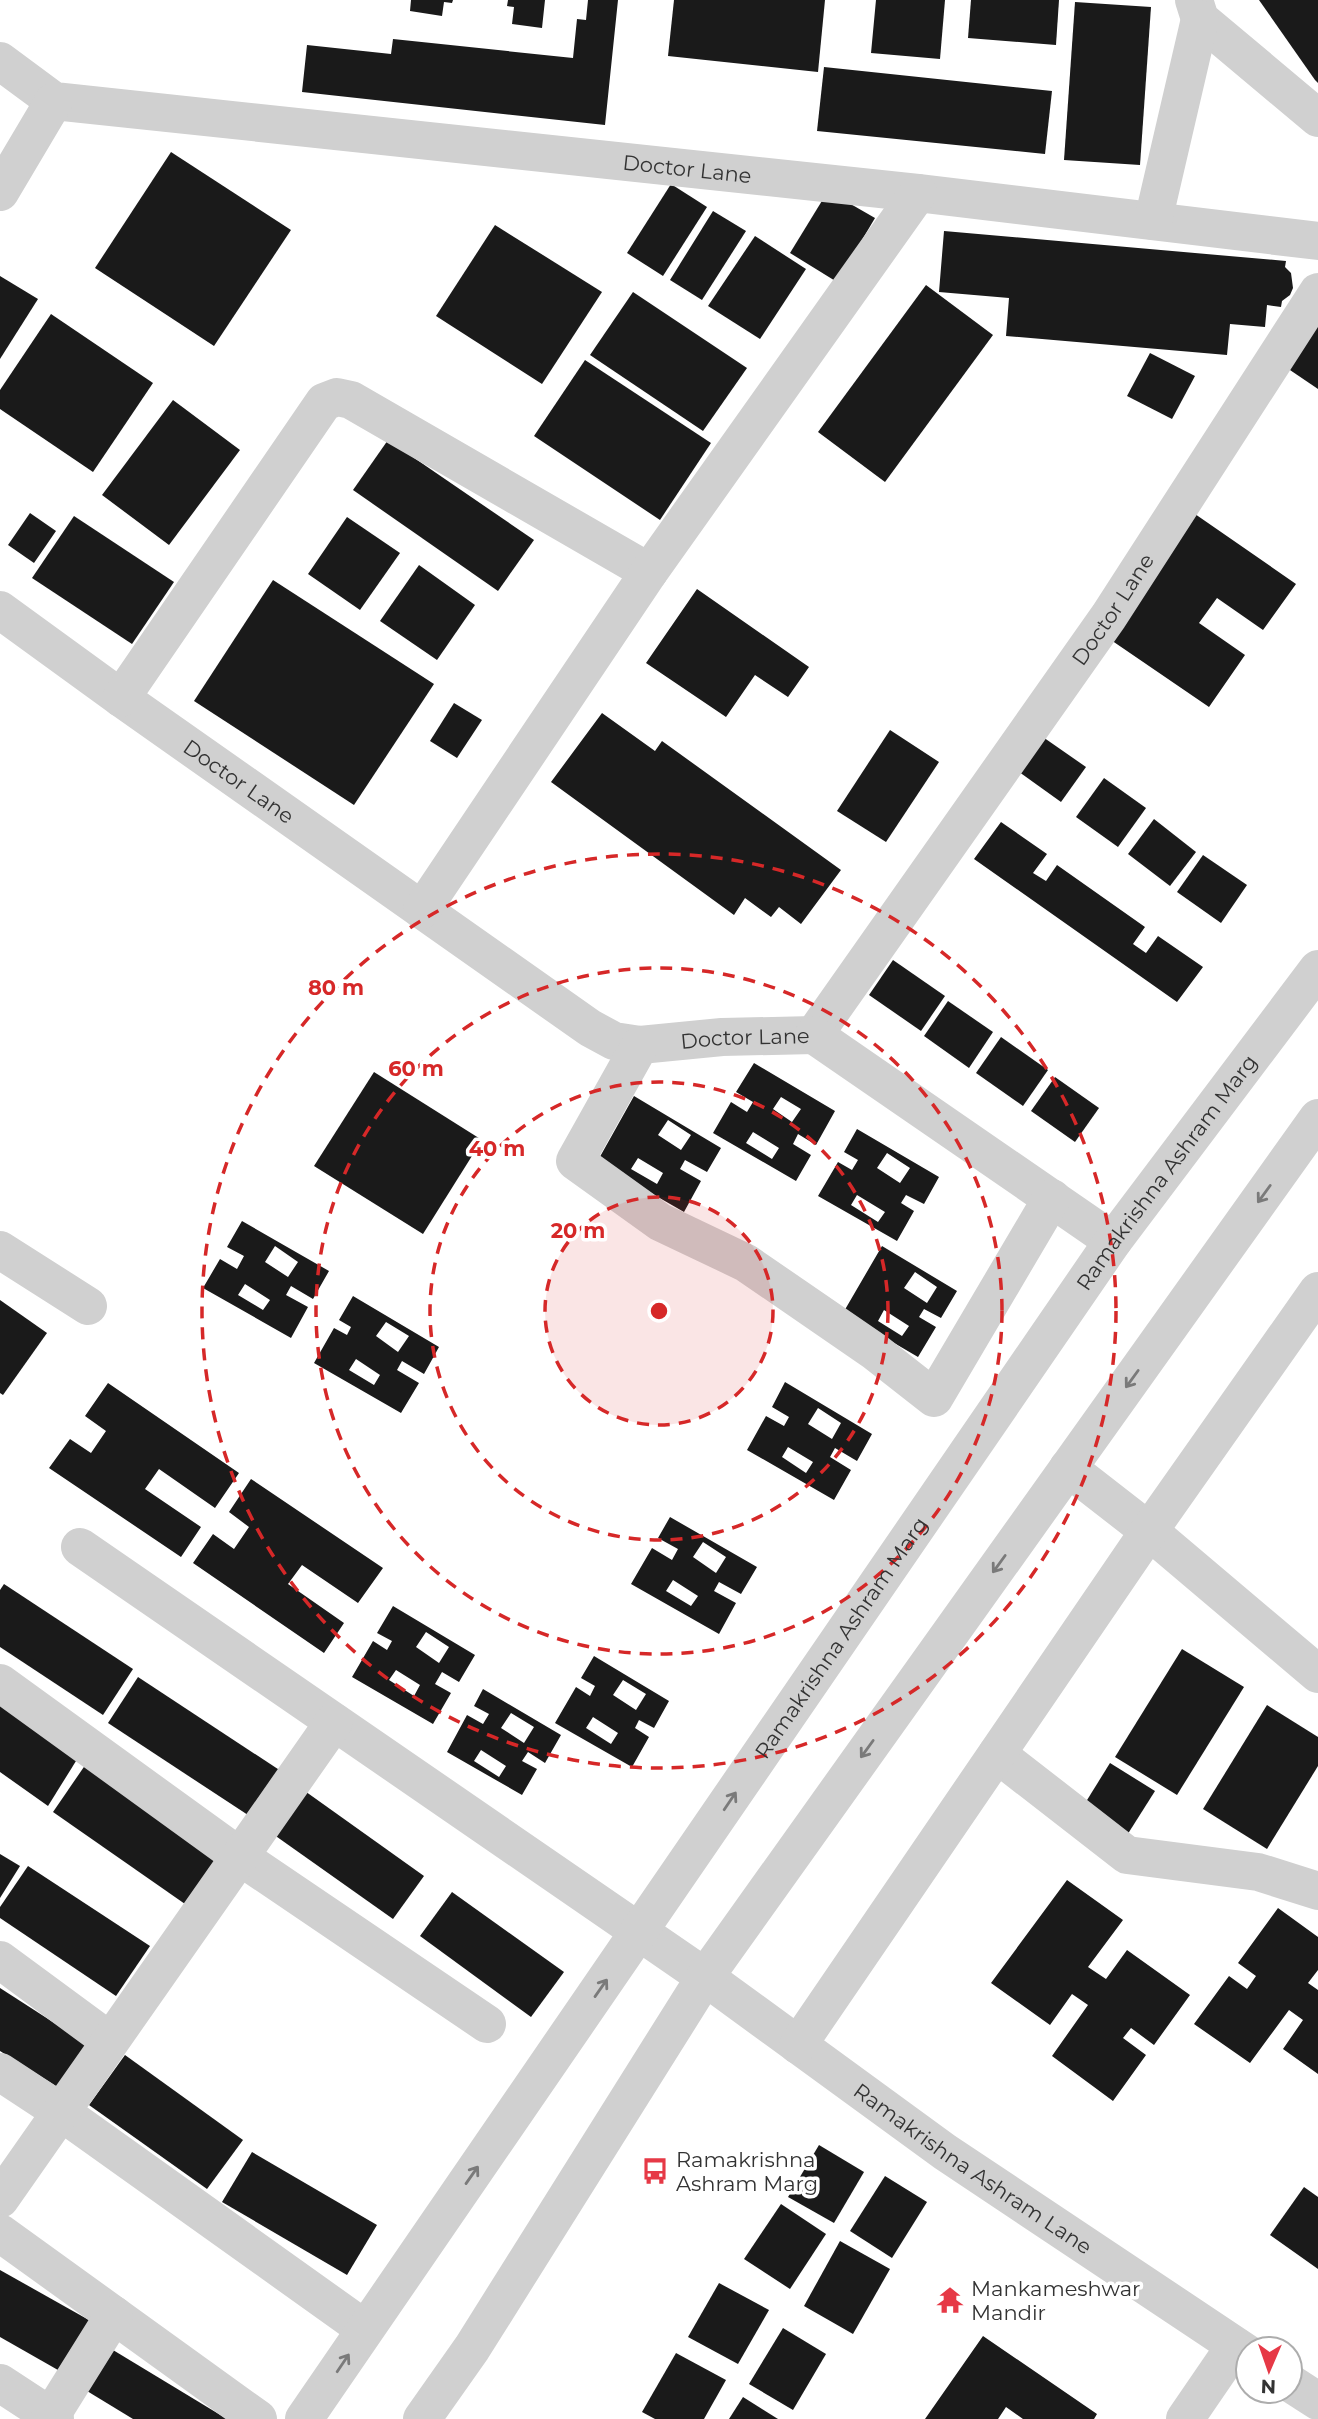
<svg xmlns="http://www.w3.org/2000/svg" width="1318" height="2419" viewBox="0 0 1318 2419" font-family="Montserrat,sans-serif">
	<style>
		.building { fill: #1a1a1a; fill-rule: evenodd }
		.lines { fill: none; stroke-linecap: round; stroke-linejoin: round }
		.minor { stroke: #d0d0d0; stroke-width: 38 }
		.oneway { stroke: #7a7a7a }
		.ring { fill: none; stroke: #d62828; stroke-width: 3.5; stroke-dasharray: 12 9 }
		.labels { text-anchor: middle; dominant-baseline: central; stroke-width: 7; stroke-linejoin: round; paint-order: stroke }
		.street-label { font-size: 21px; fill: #333; stroke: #fff }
		.poi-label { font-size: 21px; fill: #333; stroke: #fff; text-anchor: start }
		.centre { fill: #d62828; stroke: #fff; stroke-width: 3.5 }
		.ring-label { font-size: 21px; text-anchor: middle; font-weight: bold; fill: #d62828; stroke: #fff; stroke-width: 7; stroke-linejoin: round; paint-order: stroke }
	</style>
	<rect width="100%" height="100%" fill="#fff"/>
	<g class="building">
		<path d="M411,0h42l-1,3 -8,-1 -2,14 -32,-5z"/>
		<path d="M508,0h37l-3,28 -30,-4 2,-17 -7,-1z"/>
		<path d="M588,0h30l-13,125 -303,-33 5,-47 84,9 2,-15 180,19 4,-39 9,1z"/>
		<path d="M674,0h151l-7,72 -150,-16z"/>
		<path d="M876,0h69l-5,59 -69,-6z"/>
		<path d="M971,0h88l-3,45 -88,-7z"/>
		<path d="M1259,0h59v83l-3,-3z"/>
		<path d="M1075,2l76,5 -11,158 -76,-5z"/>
		<path d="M824,67l228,24 -7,63 -228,-23z"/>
		<path d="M171,152l120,78 -77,116 -119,-78z"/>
		<path d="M671,184l36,23 -44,69 -36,-23z"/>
		<path d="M828,191l47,27 -38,64 -47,-29z"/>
		<path d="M713,211l33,20 -44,69 -32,-20z"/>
		<path d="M495,225l107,67 -60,92 -106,-68z"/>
		<path d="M944,231l342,30 -1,6 6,6 2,15 -3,7 -8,6 -1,6 -14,-2 -2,22 -35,-3 -3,31 -221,-19 3,-38 -70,-6z"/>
		<path d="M755,236l51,33 -46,70 -52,-33z"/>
		<path d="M0,276l38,23 -38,60z"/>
		<path d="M926,285l67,50 -108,147 -67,-50z"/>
		<path d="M633,292l114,76 -44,63 -113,-76z"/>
		<path d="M51,314l102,69 -60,89 -93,-63v-19z"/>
		<path d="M1318,323v66l-31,-21z"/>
		<path d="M1150,353l45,23 -23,43 -45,-23z"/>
		<path d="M585,360l126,83 -51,77 -126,-84z"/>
		<path d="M173,400l67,50 -71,95 -67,-50z"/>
		<path d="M388,440l146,100 -36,51 -145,-101z"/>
		<path d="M30,513l26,18 -22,32 -26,-18z"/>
		<path d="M1195,514l101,70 -33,46 -46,-32 -18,25 46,32 -36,52 -101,-69z"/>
		<path d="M74,516l100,66 -42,62 -100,-66z"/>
		<path d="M347,517l53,36 -40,57 -52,-36z"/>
		<path d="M419,565l56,40 -38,55 -57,-39z"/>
		<path d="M273,580l161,104 -80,121 -160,-104z"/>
		<path d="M697,589l112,78 -21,30 -33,-22 -29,42 -80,-54z"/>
		<path d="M454,703l28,17 -25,38 -27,-17z"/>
		<path d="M602,713l53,38 7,-10 179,129 -40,54 -22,-17 -8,10 -26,-19 -11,17 -183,-133z"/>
		<path d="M890,730l49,32 -53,80 -49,-31z"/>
		<path d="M1040,735l46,32 -25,35 -46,-33z"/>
		<path d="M1104,778l42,30 -28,39 -42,-30z"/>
		<path d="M1154,819l42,33 -26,34 -42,-32z"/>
		<path d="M1001,822l46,32 -14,19 13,8 11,-16 88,62 -12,17 13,9 12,-17 45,31 -26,35 -203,-143z"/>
		<path d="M1203,855l44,30 -26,38 -44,-31z"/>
		<path d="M893,960l52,36 -24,35 -52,-36z"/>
		<path d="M948,1001l45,31 -24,36 -45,-32z"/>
		<path d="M1001,1037l47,33 -25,36 -47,-33z"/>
		<path d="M754,1063l81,48 -19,34 -18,-11 -5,10 18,11 -15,26 -83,-48 18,-31 16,10 6,-10 -17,-10zM781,1097l20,12 -9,13 -19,-13zM753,1132l26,16 -7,11 -26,-16z"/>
		<path d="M374,1072l108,68 -59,94 -109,-68z"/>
		<path d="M1055,1077l44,31 -24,34 -44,-31z"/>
		<path d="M634,1096l87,52 -14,24 -22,-12 -5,9 21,12 -17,31 -87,-50zM668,1120l23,15 -10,15 -23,-15zM638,1158l25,15 -6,11 -26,-15z"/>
		<path d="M857,1129l82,48 -15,27 -18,-9 -5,8 13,8 -17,30 -79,-45 20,-34 14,8 6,-10 -14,-8zM887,1153l23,15 -10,15 -23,-15zM857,1195l28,17 -7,10 -27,-17z"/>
		<path d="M242,1221l87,50 -16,28 -22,-13 -5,9 22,12 -17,31 -88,-50 17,-29 17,10 7,-13 -17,-9zM275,1246l23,16 -10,15 -23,-15zM245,1284l25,16 -7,10 -25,-15z"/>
		<path d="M882,1246l75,45 -16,27 -17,-9 -5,8 17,10 -18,30 -75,-44zM915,1272l22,15 -10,16 -23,-15zM884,1310l25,16 -7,10 -24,-15z"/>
		<path d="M353,1296l86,51 -15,27 -22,-13 -5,9 22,13 -18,30 -87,-50 20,-35 13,7 4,-8 -12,-7zM386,1322l23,14 -11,16 -22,-16zM356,1359l24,16 -6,10 -25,-15z"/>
		<path d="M0,1300l47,33 -44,62 -3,-2z"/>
		<path d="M785,1382l87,52 -15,27 -22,-13 -5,9 21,13 -17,30 -87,-50 19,-34 18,10 5,-9 -17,-10zM818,1408l23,15 -9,16 -24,-15zM788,1447l25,15 -7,11 -24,-16z"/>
		<path d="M108,1383l131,90 -24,35 -56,-39 -14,20 56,38 -20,30 -132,-89 21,-29 21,14 15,-22 -21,-15z"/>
		<path d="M251,1479l132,89 -25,35 -56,-38 -14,19 56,39 -20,30 -131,-90 20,-29 21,15 15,-22 -20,-15z"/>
		<path d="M670,1517l87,50 -16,27 -22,-12 -5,9 22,12 -17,31 -88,-50 21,-36 20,12 6,-11 -20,-11zM703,1542l23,15 -10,16 -23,-16zM673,1580l25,16 -7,10 -25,-15z"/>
		<path d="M4,1584l129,85 -30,46 -103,-68v-57z"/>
		<path d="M393,1606l82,49 -16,27 -17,-10 -7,12 16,9 -18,31 -81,-47 21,-36 14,9 5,-9 -15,-8zM426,1632l23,15 -10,16 -23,-16zM396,1670l24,15 -6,11 -25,-16z"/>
		<path d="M1182,1649l62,38 -67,108 -62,-38z"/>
		<path d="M594,1656l75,45 -15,27 -15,-8 -4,8 14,9 -17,30 -77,-44 21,-36 14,9 5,-10 -14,-8zM623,1680l23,14 -10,16 -23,-15zM593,1717l25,16 -7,11 -25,-16z"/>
		<path d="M138,1677l152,100 -30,46 -152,-100z"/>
		<path d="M483,1689l78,46 -16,28 -17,-11 -6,9 15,8 -15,26 -75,-43 20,-37 16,9 6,-10 -15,-8zM511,1713l23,14 -10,16 -23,-15zM481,1750l25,16 -7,11 -25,-16z"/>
		<path d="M0,1698l81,55 -33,53 -48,-34z"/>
		<path d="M1267,1705l51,32v29l-51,83 -64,-40z"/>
		<path d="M88,1761l133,92 -36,51 -132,-92z"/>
		<path d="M1110,1763l45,28 -31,49 -45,-27z"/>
		<path d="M295,1784l129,92 -31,43 -130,-92z"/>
		<path d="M0,1854l20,12 -20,32z"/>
		<path d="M28,1866l122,80 -34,50 -116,-78v-11z"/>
		<path d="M1067,1880l56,40 -35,47 18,12 21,-29 63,45 -36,50 -23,-17 -8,10 23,17 -33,46 -61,-45 36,-51 -16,-11 -22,31 -59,-42z"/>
		<path d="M452,1892l112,80 -33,45 -111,-81z"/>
		<path d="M1278,1908l40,29v33l-10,13 10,7v84l-35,-25 20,-29 -14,-10 -39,53 -56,-39 35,-48 18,13 9,-13 -18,-13z"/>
		<path d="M0,1988l87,56 -28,44 -59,-37z"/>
		<path d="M125,2055l118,85 -36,49 -118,-84z"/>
		<path d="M819,2145l45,27 -30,51 -46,-26z"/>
		<path d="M252,2152l125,73 -30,50 -125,-73z"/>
		<path d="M885,2176l42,26 -35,56 -42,-27z"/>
		<path d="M1304,2187l14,10v72l-48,-34z"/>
		<path d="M781,2204l45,30 -36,55 -46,-30z"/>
		<path d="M840,2241l50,28 -37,65 -49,-28z"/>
		<path d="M0,2270l96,54 -31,50 -65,-37z"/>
		<path d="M719,2283l50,27 -31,54 -50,-27z"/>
		<path d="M783,2328l43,26 -33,56 -44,-26z"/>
		<path d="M983,2336l114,78 -3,5h-71l-17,-12 -8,12h-73z"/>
		<path d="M113,2350l114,69h-94l-46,-28z"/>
		<path d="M676,2353l50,27 -22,39h-49l-13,-7z"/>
		<path d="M743,2397l35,22h-49z"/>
	</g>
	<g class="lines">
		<g class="minor">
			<path d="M1194,0l6,19 118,99"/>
			<path id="s1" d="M0,61l54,40 864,92 400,48"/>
			<path d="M0,192l54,-91"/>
			<path d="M1153,221l47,-202"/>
			<path id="s2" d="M0,610l121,88 469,330 24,13 26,4 82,-8 92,-2"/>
			<path d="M121,698l203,-296 13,-5 14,3 298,172"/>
			<path d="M422,910l227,-338 269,-379"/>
			<path id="s3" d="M814,1035l295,-419 209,-324"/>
			<path d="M814,1035l299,206"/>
			<path d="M640,1045l-65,116 85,61 86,41 128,88 60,47 118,-200"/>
			<path d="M0,1250l88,56"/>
			<path d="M1068,1468l81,63 169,143"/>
			<path id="s4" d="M80,1547l625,430 240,175 303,202"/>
			<path d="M0,1683l239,173 248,168"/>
			<path d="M997,1754l130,101 131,17 60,19"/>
			<path d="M0,1960l110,81"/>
			<path d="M798,2045l351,-514 169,-240"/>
			<path d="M0,2072l61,40 304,217"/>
			<path d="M0,2199l334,-477"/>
			<path d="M0,2233l258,186"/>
			<path d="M0,2383l55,36"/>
			<path d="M1290,2383l28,18"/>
			<path d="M49,2419l65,-104"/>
			<path id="s5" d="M304,2419l809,-1178 205,-272"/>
			<path d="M422,2419l50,-71 233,-371 613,-859"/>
			<path d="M1185,2419l50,-73"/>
		</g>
	</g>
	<defs><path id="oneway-shaft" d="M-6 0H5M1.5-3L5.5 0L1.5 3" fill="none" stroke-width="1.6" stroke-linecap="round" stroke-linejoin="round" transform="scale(1.75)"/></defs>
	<g class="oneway">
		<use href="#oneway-shaft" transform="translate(1264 1194) rotate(126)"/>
		<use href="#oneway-shaft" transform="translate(1132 1379) rotate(126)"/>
		<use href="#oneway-shaft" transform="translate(999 1564) rotate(126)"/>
		<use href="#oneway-shaft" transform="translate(867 1749) rotate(126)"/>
		<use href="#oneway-shaft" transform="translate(730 1801) rotate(-56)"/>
		<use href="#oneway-shaft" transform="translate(601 1988) rotate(-55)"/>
		<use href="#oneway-shaft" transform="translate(472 2175) rotate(-55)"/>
		<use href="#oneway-shaft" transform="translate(343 2363) rotate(-56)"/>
	</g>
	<circle cx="659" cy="1311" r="114" fill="#d62828" fill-opacity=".12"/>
	<g class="ring">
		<circle cx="659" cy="1311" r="114"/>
		<circle cx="659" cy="1311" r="229"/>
		<circle cx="659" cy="1311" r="343"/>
		<circle cx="659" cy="1311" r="457"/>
	</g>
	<defs>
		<symbol id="bus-bare" viewBox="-9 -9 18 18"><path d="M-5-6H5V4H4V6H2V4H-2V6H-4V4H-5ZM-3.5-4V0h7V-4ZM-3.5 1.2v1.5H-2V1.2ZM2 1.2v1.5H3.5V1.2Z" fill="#e63946" stroke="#fff" stroke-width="2.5" paint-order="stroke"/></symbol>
		<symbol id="temple-bare" viewBox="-9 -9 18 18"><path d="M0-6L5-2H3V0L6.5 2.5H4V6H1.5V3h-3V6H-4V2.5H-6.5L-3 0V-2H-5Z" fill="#e63946" stroke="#fff" stroke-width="2.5" paint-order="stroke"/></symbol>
	</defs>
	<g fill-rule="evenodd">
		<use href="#bus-bare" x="636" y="2152" width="38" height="38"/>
		<use href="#temple-bare" x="931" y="2281" width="38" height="38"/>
	</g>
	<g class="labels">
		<g class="street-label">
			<text stroke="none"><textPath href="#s1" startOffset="704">Doctor Lane</textPath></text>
			<text stroke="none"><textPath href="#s3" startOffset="520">Doctor Lane</textPath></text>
			<text stroke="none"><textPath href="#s2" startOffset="294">Doctor Lane</textPath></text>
			<text stroke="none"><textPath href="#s2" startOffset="882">Doctor Lane</textPath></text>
			<text stroke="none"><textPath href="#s5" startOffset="1516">Ramakrishna Ashram Marg</textPath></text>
			<text stroke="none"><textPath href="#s5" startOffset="948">Ramakrishna Ashram Marg</textPath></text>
			<text stroke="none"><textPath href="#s4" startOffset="1088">Ramakrishna Ashram Lane</textPath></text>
		</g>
		<g class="poi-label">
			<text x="676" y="2159">Ramakrishna<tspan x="676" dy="24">Ashram Marg</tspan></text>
			<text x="971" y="2288">Mankameshwar<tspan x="971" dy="24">Mandir</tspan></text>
		</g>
	</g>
	<circle cx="659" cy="1311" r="10" class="centre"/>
	<g class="ring-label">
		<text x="336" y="995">80 m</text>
		<text x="416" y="1076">60 m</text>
		<text x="497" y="1156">40 m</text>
		<text x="578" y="1238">20 m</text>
	</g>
	<g transform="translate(1269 2370) rotate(182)"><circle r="33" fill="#ffffff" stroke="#adadad" stroke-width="2"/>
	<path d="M0-5L12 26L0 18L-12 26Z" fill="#e63946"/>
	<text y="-10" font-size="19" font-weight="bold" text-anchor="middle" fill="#333333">N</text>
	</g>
</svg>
